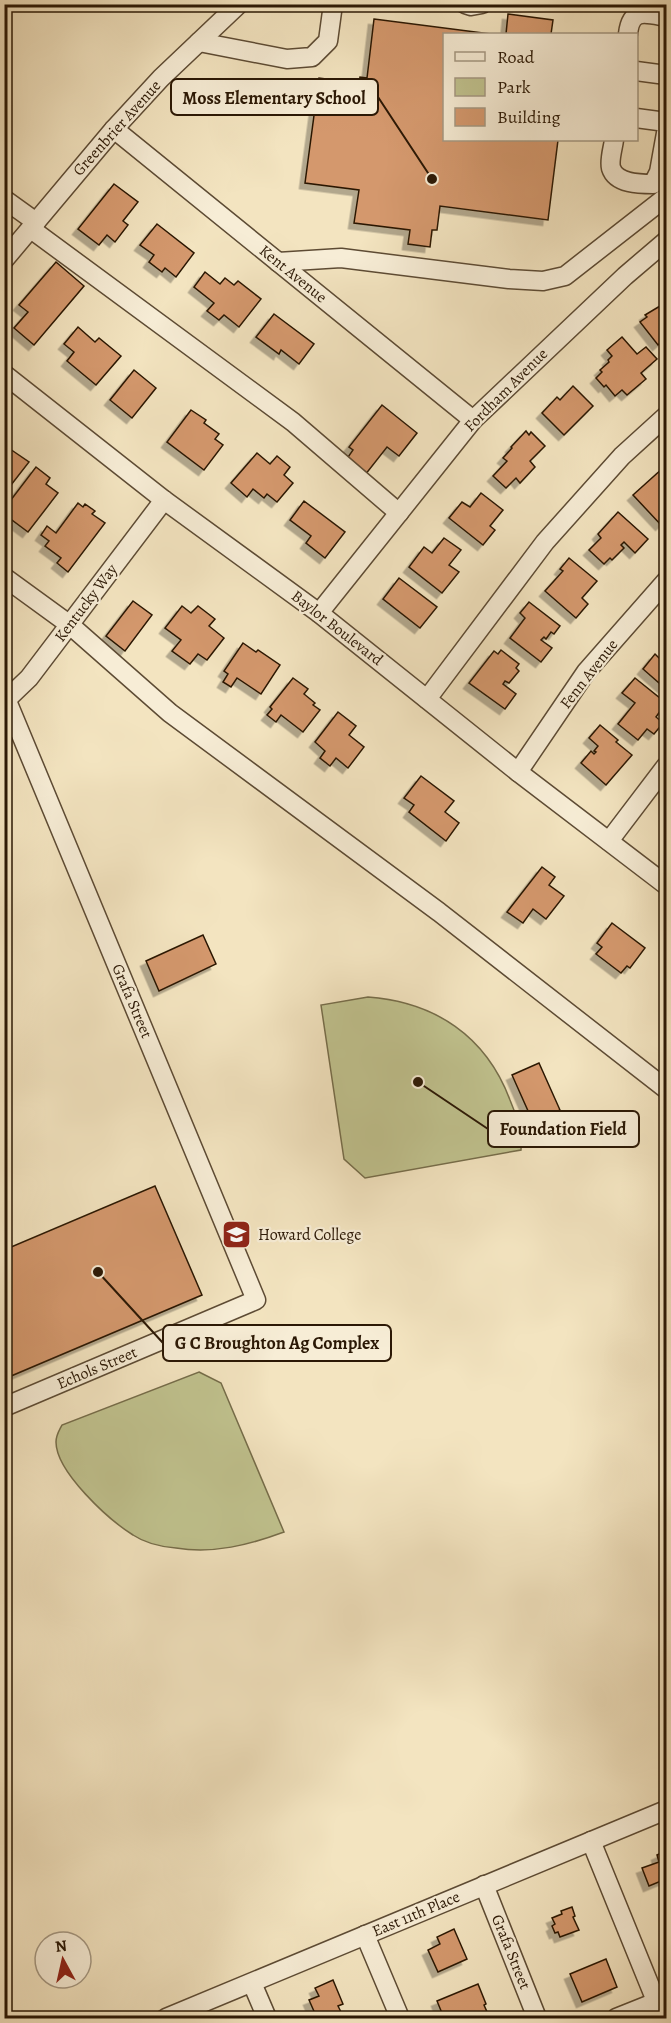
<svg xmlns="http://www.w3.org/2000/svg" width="671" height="2023" viewBox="0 0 671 2023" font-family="Alegreya,serif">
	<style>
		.green { fill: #c0c28e; stroke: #766d4a; stroke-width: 1.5 }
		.building { fill: #d4986d; stroke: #2b1805; stroke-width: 1.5; filter: url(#shadow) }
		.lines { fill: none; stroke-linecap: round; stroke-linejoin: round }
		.minor-casing { stroke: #5d4b34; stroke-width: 21 }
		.minor { stroke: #f7edd6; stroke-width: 18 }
		.labels { text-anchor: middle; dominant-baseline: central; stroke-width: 4.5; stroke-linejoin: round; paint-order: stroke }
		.street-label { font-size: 16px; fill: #2b1805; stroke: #f7edd6 }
		.poi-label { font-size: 16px; fill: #2b1805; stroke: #f7edd6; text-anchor: start }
		.leader { fill: none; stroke: #2b1805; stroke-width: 2 }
		.callout-dot { fill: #2b1805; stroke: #f7edd6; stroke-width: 2 }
		.callout { fill: #f7edd6; stroke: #2b1805; stroke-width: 2 }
		.callout-label { font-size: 18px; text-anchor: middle; font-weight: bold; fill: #2b1805 }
	</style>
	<defs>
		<filter id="shadow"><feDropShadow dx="-5.5" dy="5.5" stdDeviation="0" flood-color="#0004"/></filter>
	</defs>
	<rect width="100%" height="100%" fill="#f3e4c0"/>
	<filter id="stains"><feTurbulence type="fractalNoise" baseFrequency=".00333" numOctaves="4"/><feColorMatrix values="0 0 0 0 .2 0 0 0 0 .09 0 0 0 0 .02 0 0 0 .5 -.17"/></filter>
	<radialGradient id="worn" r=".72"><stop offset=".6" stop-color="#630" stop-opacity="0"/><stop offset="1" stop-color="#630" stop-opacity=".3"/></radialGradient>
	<g class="green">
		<path d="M368,997c67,5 118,39 142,103 7,16 12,32 11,50l-156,28 -21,-19 -23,-154z"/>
		<path d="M199,1372l22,11 63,149c-35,13 -70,22 -108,16 -13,-1 -31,-5 -43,-13 -24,-15 -77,-63 -77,-93 0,-7 3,-11 6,-17z"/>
	</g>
	<g class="building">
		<path d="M508,14l45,6 -2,14h-45z"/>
		<path d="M374,19l117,15h-47v106h114l-10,80 -108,-14 -3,24h-5l-2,17 -22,-3 2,-14 -56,-7 5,-33 -54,-7 14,-105 40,5 1,-6 7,1z"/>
		<path d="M114,184l24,18 -15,19 5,4 -13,17 -8,-7 -8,10 -21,-16z"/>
		<path d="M157,224l37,29 -18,24 -11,-9 -3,4 -13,-10 5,-7 -14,-10z"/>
		<path d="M56,262l28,24 -50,59 -20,-17 14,-16 -9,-7z"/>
		<path d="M205,272l15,12 5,-6 9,7 4,-4 23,18 -22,28 -15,-12 -5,5 -12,-9 7,-8 -20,-16z"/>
		<path d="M660,306l3,3 3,-3v35l-1,-2 -7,6 -18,-23 7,-5 -2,-2z"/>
		<path d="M274,314l40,30 -15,20 -18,-14 -2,4 -23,-17z"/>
		<path d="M78,327l17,15 4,-4 22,18 -25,29 -29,-24 7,-9 -10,-8z"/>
		<path d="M622,337l15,17 9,-7 11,12 -16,14 5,6 -19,16 -5,-5 -7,6 -9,-11 -2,2 -8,-9 6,-6 -2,-2 9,-8 -1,-2 4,-4 -5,-6z"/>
		<path d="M134,370l22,18 -24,30 -22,-18z"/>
		<path d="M573,386l20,20 -29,29 -22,-22 15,-16 3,3z"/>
		<path d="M382,405l35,28 -18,23 -12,-9 -22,28 -19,-15 7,-10 -4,-3z"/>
		<path d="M191,410l15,10 -2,3 15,11 -4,5 8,6 -19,25 -37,-28z"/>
		<path d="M526,431l3,4 2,-3 14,14 -15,15 5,6 -15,16 -4,-5 -10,10 -13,-12 14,-15 -4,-3 9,-10 -1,-1z"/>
		<path d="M10,449l19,13 -25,32v-42l2,2z"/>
		<path d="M257,453l13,11 7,-8 13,11 -6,8 9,8 -16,19 -10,-8 -3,4 -11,-9 -6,8 -16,-14z"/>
		<path d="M36,467l14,11 -4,6 12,9 -30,39 -24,-18v-5z"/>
		<path d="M663,468l3,3v49l-5,5 -28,-30z"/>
		<path d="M481,493l22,17 -13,16 5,4 -12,15 -34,-27 13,-16 8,5z"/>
		<path d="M304,501l41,31 -20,26 -19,-15 5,-7 -21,-16z"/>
		<path d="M78,503l5,4 2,-3 10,7 -3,3 13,9 -37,49 -11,-9 4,-5 -16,-12 4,-5 -8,-6 6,-9 9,7z"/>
		<path d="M618,512l30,27 -13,14 -11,-11 -3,3 3,3 -12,12 -2,-2 -6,6 -15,-14 12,-12 -3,-4z"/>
		<path d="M444,538l17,12 -12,15 10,7 -17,21 -33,-26 15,-20 8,6z"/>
		<path d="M569,558l28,23 -15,17 6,6 -12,14 -31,-27 18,-20 -3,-2z"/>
		<path d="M399,578l38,29 -17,21 -37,-29z"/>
		<path d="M133,601l19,14 -27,36 -19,-15z"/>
		<path d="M529,602l31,24 -6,8 -3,-2 -5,7 -2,-2 -3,3 11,8 -11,14 -31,-24 15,-20 -5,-5z"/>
		<path d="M182,606l9,7 7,-7 17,13 -6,7 15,12 -17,22 -9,-6 -8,10 -18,-13 9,-11 -16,-12z"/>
		<path d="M243,643l13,9 2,-2 22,15 -19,29 -24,-16 -6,9 -8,-5 5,-8 -4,-3z"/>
		<path d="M501,650l18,14 -3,4 3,3 -10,12 -4,-2 -2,3 13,10 -11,15 -36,-26 25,-32 4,3z"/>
		<path d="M655,654l6,6 5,-6v35l-23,-20z"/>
		<path d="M293,678l15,11 -4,5 11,9 -2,2 7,5 -17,22 -22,-17 -5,7 -9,-7 5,-6 -2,-2z"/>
		<path d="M635,678l31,25 -10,14 7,6 -9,11 -7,-5 -9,11 -20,-16 17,-21 -13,-10z"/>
		<path d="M338,712l18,14 -7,9 15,12 -16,21 -12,-10 -6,8 -10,-8 5,-7 -10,-9z"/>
		<path d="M600,725l18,15 -2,2 16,13 -26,30 -25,-22 10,-12 3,3 2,-2 -2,-1 4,-5 -9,-8z"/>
		<path d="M421,776l33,25 -9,11 14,11 -13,18 -37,-29 5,-7 -10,-7z"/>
		<path d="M542,867l13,10 -6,8 15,11 -18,23 -13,-10 -10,14 -16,-11z"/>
		<path d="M612,923l33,25 -15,20 -3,-2 -6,7 -25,-19 6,-7 -5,-4z"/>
		<path d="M203,935l13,29 -57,27 -13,-30z"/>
		<path d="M539,1063l21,47 -27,12 -21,-47z"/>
		<path d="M155,1186l47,109 -198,84v-129z"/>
		<path d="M666,1851v28l-17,7 -7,-18 17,-6 -2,-7z"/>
		<path d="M572,1907l3,9 -2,1 6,13 -19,7 -2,-5 -3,1 -3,-7 3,-2 -3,-6 10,-4 -1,-3z"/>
		<path d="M454,1929l13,30 -29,13 -10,-22 12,-6 -3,-7z"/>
		<path d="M606,1959l11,28 -35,15 -12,-28z"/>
		<path d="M333,1980l10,24 -5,2 6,12h-27l-8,-18 10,-4 -4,-8z"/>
		<path d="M478,1984l8,20 -2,1 4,9 -11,4h-23l-1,-1 -9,1 -7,-17z"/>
	</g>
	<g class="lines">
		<defs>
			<g id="minor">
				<path d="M465,4l6,2 11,-2"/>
				<path d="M628,34c3,-26 16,-21 38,-17"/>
				<path d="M199,42l88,17 25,-2 16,-16 5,-37"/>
				<path d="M636,71l30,4"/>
				<path d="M636,118l30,4"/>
				<path d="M114,129l359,291"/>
				<path d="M614,140c-1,8 -5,20 -3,28 5,16 29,16 42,16l6,-12 7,-39"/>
				<path d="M4,199l32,23"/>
				<path d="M31,229l262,193 106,91"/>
				<path d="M4,260l110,-131 47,-51 78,-74"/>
				<path d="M278,262l63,-4 168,21 34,2 22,-5 101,-79"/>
				<path d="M4,374l160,126 155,113 199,159 148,113"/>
				<path d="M4,577l66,48 100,88 269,199 227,177"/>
				<path d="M319,613l154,-193 152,-144 41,-35"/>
				<path d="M427,699l118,-157 77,-86 44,-40"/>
				<path d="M4,702l25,-24 135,-178"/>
				<path d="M518,772l68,-100 80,-91"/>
				<path d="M609,841l57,-75"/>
				<path d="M4,1407l252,-107 -249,-599"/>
				<path d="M591,1841l72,177"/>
				<path d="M484,1885l53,133"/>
				<path d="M365,1935l35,83"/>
				<path d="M252,1983l15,35"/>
				<path d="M166,2018l500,-208"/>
				<path d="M616,2018l50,-20"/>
			</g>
		</defs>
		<use href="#minor" class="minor-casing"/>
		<use href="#minor" class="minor"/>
	</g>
	<defs>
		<symbol id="university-square" viewBox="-11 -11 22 22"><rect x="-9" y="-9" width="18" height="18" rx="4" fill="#8f2418" stroke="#f7edd6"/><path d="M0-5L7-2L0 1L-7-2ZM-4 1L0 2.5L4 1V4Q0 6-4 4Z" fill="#fff"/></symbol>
	</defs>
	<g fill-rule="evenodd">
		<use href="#university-square" x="220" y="1218" width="33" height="33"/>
	</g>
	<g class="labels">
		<g class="street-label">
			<text transform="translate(117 128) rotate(-48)">Greenbrier Avenue</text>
			<text transform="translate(293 274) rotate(39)">Kent Avenue</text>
			<text transform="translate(506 390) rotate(-45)">Fordham Avenue</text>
			<text transform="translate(86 603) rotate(-53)">Kentucky Way</text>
			<text transform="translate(337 628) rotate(38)">Baylor Boulevard</text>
			<text transform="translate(589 674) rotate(-52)">Fenn Avenue</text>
			<text transform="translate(132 1001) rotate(67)">Grafa Street</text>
			<text transform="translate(97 1368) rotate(-23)">Echols Street</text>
			<text transform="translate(416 1914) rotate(-23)">East 11th Place</text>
			<text transform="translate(511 1952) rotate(68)">Grafa Street</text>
		</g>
		<g class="poi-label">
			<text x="258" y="1235">Howard College</text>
		</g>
	</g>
	<path class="leader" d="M432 179L378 97M418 1082L488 1129M98 1272L163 1343"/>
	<g class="callout-dot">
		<circle cx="432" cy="179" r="6"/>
		<circle cx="418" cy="1082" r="6"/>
		<circle cx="98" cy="1272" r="6"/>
	</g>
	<g class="callout">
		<rect x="171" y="79" width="207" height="36" rx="6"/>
		<rect x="488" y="1111" width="151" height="36" rx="6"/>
		<rect x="163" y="1325" width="228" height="36" rx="6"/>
	</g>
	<g class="callout-label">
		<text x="274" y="104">Moss Elementary School</text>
		<text x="563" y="1135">Foundation Field</text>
		<text x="277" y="1349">G C Broughton Ag Complex</text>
	</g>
	<rect width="671" height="2023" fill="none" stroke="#f3e4c0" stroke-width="24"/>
	<rect x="6" y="6" width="659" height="2011" fill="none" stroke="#2b1805" stroke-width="3"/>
	<rect x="12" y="12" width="647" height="1999" fill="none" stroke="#2b1805" stroke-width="1.5"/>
	<rect x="443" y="33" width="195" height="108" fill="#f7edd6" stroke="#a59882" stroke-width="1.5"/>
	<rect x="455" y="52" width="30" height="9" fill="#f7edd6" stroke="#a59882" stroke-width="1.5"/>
	<text x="497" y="63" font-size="18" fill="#2b1805">Road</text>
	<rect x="455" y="78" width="30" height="18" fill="#c0c28e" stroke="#a59882" stroke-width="1.5"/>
	<text x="497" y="93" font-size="18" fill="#2b1805">Park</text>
	<rect x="455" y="108" width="30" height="18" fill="#d4986d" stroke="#a59882" stroke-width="1.5"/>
	<text x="497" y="123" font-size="18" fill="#2b1805">Building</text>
	<g transform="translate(63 1960) rotate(352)"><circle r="28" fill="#f7edd6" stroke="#a59882" stroke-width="1.5"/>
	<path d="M0-4.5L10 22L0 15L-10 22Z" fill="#8f2418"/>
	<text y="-9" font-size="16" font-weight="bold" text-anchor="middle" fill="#2b1805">N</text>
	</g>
	<rect width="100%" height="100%" filter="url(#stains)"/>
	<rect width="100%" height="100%" fill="url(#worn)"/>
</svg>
